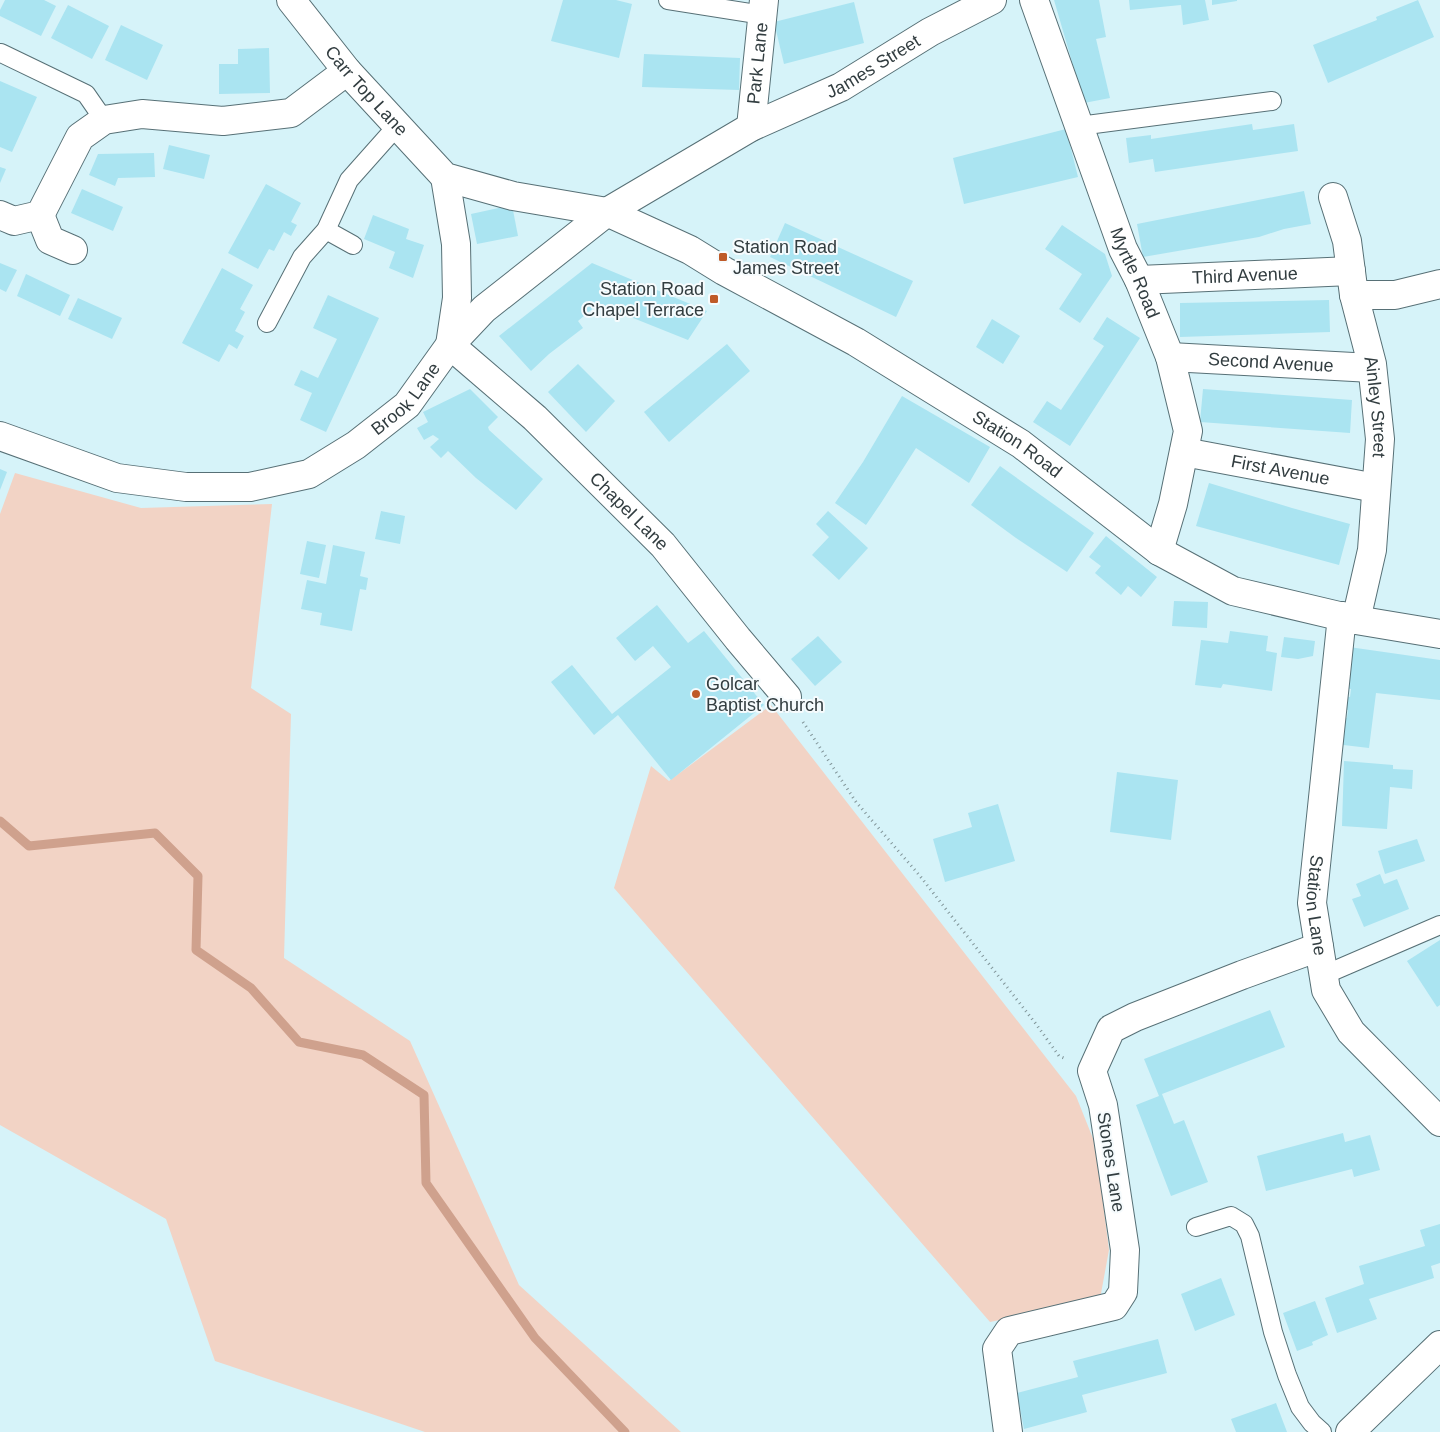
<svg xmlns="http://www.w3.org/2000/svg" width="1440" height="1432" viewBox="0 0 1440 1432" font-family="Arial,sans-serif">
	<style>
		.green { fill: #f2d3c5 }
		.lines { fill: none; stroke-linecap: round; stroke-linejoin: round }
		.stream { stroke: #cfa18d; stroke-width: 9 }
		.building { fill: #aae4f1 }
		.service-casing { stroke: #577076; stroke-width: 20 }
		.minor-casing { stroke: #577076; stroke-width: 30 }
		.tertiary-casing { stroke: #577076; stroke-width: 30 }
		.path { stroke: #819599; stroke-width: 3; stroke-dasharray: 1 4; stroke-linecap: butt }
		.service { stroke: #fff; stroke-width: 18 }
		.minor { stroke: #fff; stroke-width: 28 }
		.tertiary { stroke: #fff; stroke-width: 28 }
		.poi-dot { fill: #bf5a28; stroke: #f6fbfd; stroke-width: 2 }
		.labels { text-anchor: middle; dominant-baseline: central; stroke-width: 4; stroke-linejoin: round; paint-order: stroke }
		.street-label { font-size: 18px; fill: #323d40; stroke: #f6fbfd }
		.poi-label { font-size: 18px; fill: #323d40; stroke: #f6fbfd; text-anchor: start }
	</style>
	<rect width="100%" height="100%" fill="#d6f3f9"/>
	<g class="green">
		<path d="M15,473l126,35 131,-4 -21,184 40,26 -7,244 126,83 109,244 162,147h-256l-210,-71 -49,-142 -166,-94v-611z"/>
		<path d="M771,705l305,391 20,50 13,104 -9,49 -110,23 -376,-434 37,-122 18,15z"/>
	</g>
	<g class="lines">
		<path class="stream" d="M0,821l29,25 126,-13 43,43 -2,74 55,38 48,54 64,13 61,40 2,88 109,155 90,94"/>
	</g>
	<g class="building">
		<path d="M5,0h39l12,6 -15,30 -41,-20v-6z"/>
		<path d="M563,0h53l16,4 -13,54 -68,-17z"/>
		<path d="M1054,0h45l7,37 -10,2 14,59 -26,5z"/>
		<path d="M1129,0h76l4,20 -26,5 -2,-20 -51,5z"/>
		<path d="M1212,0h25v1l-25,4z"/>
		<path d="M1418,0l16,37 -106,46 -15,-38 64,-25 -1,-3z"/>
		<path d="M854,2l10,41 -80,21 -10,-42z"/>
		<path d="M68,5l41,21 -17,33 -41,-21z"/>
		<path d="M121,25l42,20 -16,35 -42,-20z"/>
		<path d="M269,48l1,45 -51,1v-30h19v-15z"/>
		<path d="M644,54l96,4 -1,32 -97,-3z"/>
		<path d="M0,81l37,16 -25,55 -12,-5z"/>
		<path d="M1252,124l1,6 41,-6 4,27 -143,21 -2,-13 -24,4 -3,-25 25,-3v4z"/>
		<path d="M1066,129l12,48 -114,27 -11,-46z"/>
		<path d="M169,145l41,10 -6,24 -41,-10z"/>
		<path d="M154,153l1,24 -37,1 -3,8 -26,-11 9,-21z"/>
		<path d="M0,167l6,2 -6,14z"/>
		<path d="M266,184l35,19 -10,19 6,3 -6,11 -7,-4 -10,19 -5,-2 -11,20 -30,-16z"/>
		<path d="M82,189l41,18 -10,24 -42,-18z"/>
		<path d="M1304,191l7,33 -27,5 -25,8 -116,20 -6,-33z"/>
		<path d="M512,205l6,31 -41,8 -6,-30z"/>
		<path d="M373,215l36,14 -3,10 18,6 -11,33 -24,-10 6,-16 -31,-13z"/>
		<path d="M785,223l128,58 -17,36 -126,-60z"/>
		<path d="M1062,225l43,29 7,22 -32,47 -21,-14 23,-35 -37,-25z"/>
		<path d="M0,263l17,7 -11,22 -6,-3z"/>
		<path d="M592,263l115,48 -19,29 -90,-36 -20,17 5,7 -34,26 -18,17 -32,-35z"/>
		<path d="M222,268l31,17 -13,24 5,3 -10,19 9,5 -7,13 -8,-5 -10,18 -37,-19z"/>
		<path d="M26,274l44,21 -10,21 -43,-20z"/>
		<path d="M328,295l51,23 -53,114 -26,-12 12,-27 -18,-8 7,-15 17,8 19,-39 -24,-11z"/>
		<path d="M78,298l44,20 -10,21 -44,-20z"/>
		<path d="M1329,300l1,32 -150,5v-34z"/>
		<path d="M1107,317l33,21 -70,108 -37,-24 14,-21 14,9 43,-64 -11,-7z"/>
		<path d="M992,319l28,17 -17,28 -27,-17z"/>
		<path d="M727,344l23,27 -81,71 -25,-30z"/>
		<path d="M578,364l37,37 -29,31 -38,-40z"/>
		<path d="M470,389l28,28 -10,10 1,3 54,49 -27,31 -40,-32 -28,-27 -7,7 -11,-11 9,-8 -6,-4 -9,5 -7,-12 11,-6 -5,-10z"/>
		<path d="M1203,389l149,11 -2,33 -150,-11z"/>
		<path d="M902,396l88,51 -21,36 -53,-35 -35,55 -15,22 -31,-22 28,-41z"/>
		<path d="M1000,466l94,67 -27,39 -51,-34 -45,-33z"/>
		<path d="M0,469l7,3 -7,18z"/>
		<path d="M1209,483l83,25 58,16 -11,41 -143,-39z"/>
		<path d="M381,511l24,5 -5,28 -25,-5z"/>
		<path d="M828,511l40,37 -29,32 -27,-25 17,-18 -13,-13z"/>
		<path d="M1106,536l51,41 -16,20 -13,-11 -7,9 -26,-22 6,-7 -12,-9z"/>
		<path d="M307,541l19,4 -7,33 -19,-4z"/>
		<path d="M333,545l32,7 -5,24 8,2 -2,12 -6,-1 -8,42 -32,-6 2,-12 -21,-4 6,-29 19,4z"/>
		<path d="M1174,601l34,1 -1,26 -35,-2z"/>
		<path d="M657,605l31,38 16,-12 60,74 -93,75 -53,-65 -24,20 -43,-53 21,-17 40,49 59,-47 -18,-21 -18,15 -19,-23z"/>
		<path d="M1230,631l38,5 -2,15 11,2 -5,38 -49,-7 -2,4 -26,-3 6,-45 27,3z"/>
		<path d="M818,636l24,26 -27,24 -24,-27z"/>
		<path d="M1284,637l31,4 -2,15 -15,3 -17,-2z"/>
		<path d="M1349,647l91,13v40l-64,-7 -7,55 -34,-4 4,-27 8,1 1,-8 -8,-1 1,-13 9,1 1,-8 -8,-1z"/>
		<path d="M1344,761l49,4v4l20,1 -1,19 -22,-2 -3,42 -45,-3z"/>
		<path d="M1117,772l61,8 -7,60 -61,-8z"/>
		<path d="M998,804l17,57 -70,21 -12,-43 39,-12 -4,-14z"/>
		<path d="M1417,839l8,22 -40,13 -7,-23z"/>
		<path d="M1380,874l4,10 13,-5 12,30 -45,18 -12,-28 9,-3 -5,-12z"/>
		<path d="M1440,940v65l-3,2 -30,-46z"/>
		<path d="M1270,1010l15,37 -123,47 12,30 10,-4 24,62 -37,14 -35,-91 23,-9 -15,-37z"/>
		<path d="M1343,1133l2,9 25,-7 10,35 -26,7 -2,-8 -86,22 -9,-35z"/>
		<path d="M1440,1224v39l-9,3 3,12 -65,21 8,20 -40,14 -12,-35 39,-14 -5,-18 66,-20 -5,-16z"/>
		<path d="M1221,1278l14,37 -40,16 -14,-37z"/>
		<path d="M1315,1301l13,34 -16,7 1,3 -16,6 -14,-38z"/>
		<path d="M1158,1339l9,34 -85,22 5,17 -63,17 -7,-36 61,-16 -5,-16z"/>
		<path d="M1276,1403l11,29h-51l-5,-13z"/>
	</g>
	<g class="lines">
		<defs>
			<g id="service">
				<path d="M668,0l95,15"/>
				<path d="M1,53l85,41 18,26"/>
				<path d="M1079,126l193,-25"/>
				<path d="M326,230l27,15"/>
				<path d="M267,323l35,-66 24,-27 23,-50 48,-54"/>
				<path d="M1324,975l116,-50"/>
				<path d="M1196,1227l35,-11 13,8 6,12 23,96 14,43 13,32 12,16 10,9"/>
			</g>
			<g id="minor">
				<path id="s1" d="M291,0l56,71 98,106 68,19 94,16"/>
				<path id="s2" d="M1034,0l89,249 16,31 31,77 18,74 -15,73 -14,47"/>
				<path id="s3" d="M751,127l13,-127"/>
				<path id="s4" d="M445,177l11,67 1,54 -7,47 85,73 128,127 75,94 49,58"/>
				<path id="s5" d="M1333,197l14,44 7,54 18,69 8,75 -8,111 -16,70"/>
				<path d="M0,215l14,6 26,-6 40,-78 24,-17 38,-6 81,7 68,-8 56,-42"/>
				<path d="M40,215l10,25 23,10"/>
				<path id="s6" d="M1139,280l212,-9"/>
				<path d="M1354,295h41l45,-11"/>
				<path id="s7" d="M1170,357l202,11"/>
				<path id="s8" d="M1184,452l192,36"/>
				<path id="s9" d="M1342,616l-30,287 14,87 25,42 89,90"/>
				<path d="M1008,1432l-11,-83 12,-18 105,-25 9,-14 2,-42 -22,-145 -11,-34 19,-42 24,-12 107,-42 77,-28"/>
				<path d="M1350,1432l90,-87"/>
			</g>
			<g id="tertiary">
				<path id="s10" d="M607,212l83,38 34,21 132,71 165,102 138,107 74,40 123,29 84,14"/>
				<path id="s11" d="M0,436l117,42 69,9h64l59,-13 47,-29 51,-40 43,-60 34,-36 123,-97 144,-85 90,-40 89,-55 62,-32"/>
			</g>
		</defs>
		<use href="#service" class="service-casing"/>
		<use href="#minor" class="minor-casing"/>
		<use href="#tertiary" class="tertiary-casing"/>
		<path class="path" d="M803,722l53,80 64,74 116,148 23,32 7,3"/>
		<use href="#service" class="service"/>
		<use href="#minor" class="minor"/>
		<use href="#tertiary" class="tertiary"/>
	</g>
	<g class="poi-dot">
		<rect x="718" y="252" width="10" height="10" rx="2.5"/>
		<rect x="709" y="294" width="10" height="10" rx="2.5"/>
		<circle cx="696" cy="694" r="5"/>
	</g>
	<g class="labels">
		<g class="street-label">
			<text stroke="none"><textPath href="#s3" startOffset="64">Park Lane</textPath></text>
			<text stroke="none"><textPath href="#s11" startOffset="1022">James Street</textPath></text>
			<text stroke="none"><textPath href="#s1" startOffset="118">Carr Top Lane</textPath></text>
			<text stroke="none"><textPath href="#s2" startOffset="291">Myrtle Road</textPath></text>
			<text stroke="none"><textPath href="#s6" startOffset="106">Third Avenue</textPath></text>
			<text stroke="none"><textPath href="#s7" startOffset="101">Second Avenue</textPath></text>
			<text stroke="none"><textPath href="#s11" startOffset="442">Brook Lane</textPath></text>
			<text stroke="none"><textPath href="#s5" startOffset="215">Ainley Street</textPath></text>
			<text stroke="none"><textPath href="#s10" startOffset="472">Station Road</textPath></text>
			<text stroke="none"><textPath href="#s8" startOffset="98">First Avenue</textPath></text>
			<text stroke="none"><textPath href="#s4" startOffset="414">Chapel Lane</textPath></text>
			<text stroke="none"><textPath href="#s9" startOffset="291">Station Lane</textPath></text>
			<text transform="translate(1111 1162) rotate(81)">Stones Lane</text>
		</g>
		<g class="poi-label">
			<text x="733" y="247">Station Road<tspan x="733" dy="21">James Street</tspan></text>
			<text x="704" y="289" text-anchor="end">Station Road<tspan x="704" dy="21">Chapel Terrace</tspan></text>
			<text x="706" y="684">Golcar<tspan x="706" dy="21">Baptist Church</tspan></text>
		</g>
	</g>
</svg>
